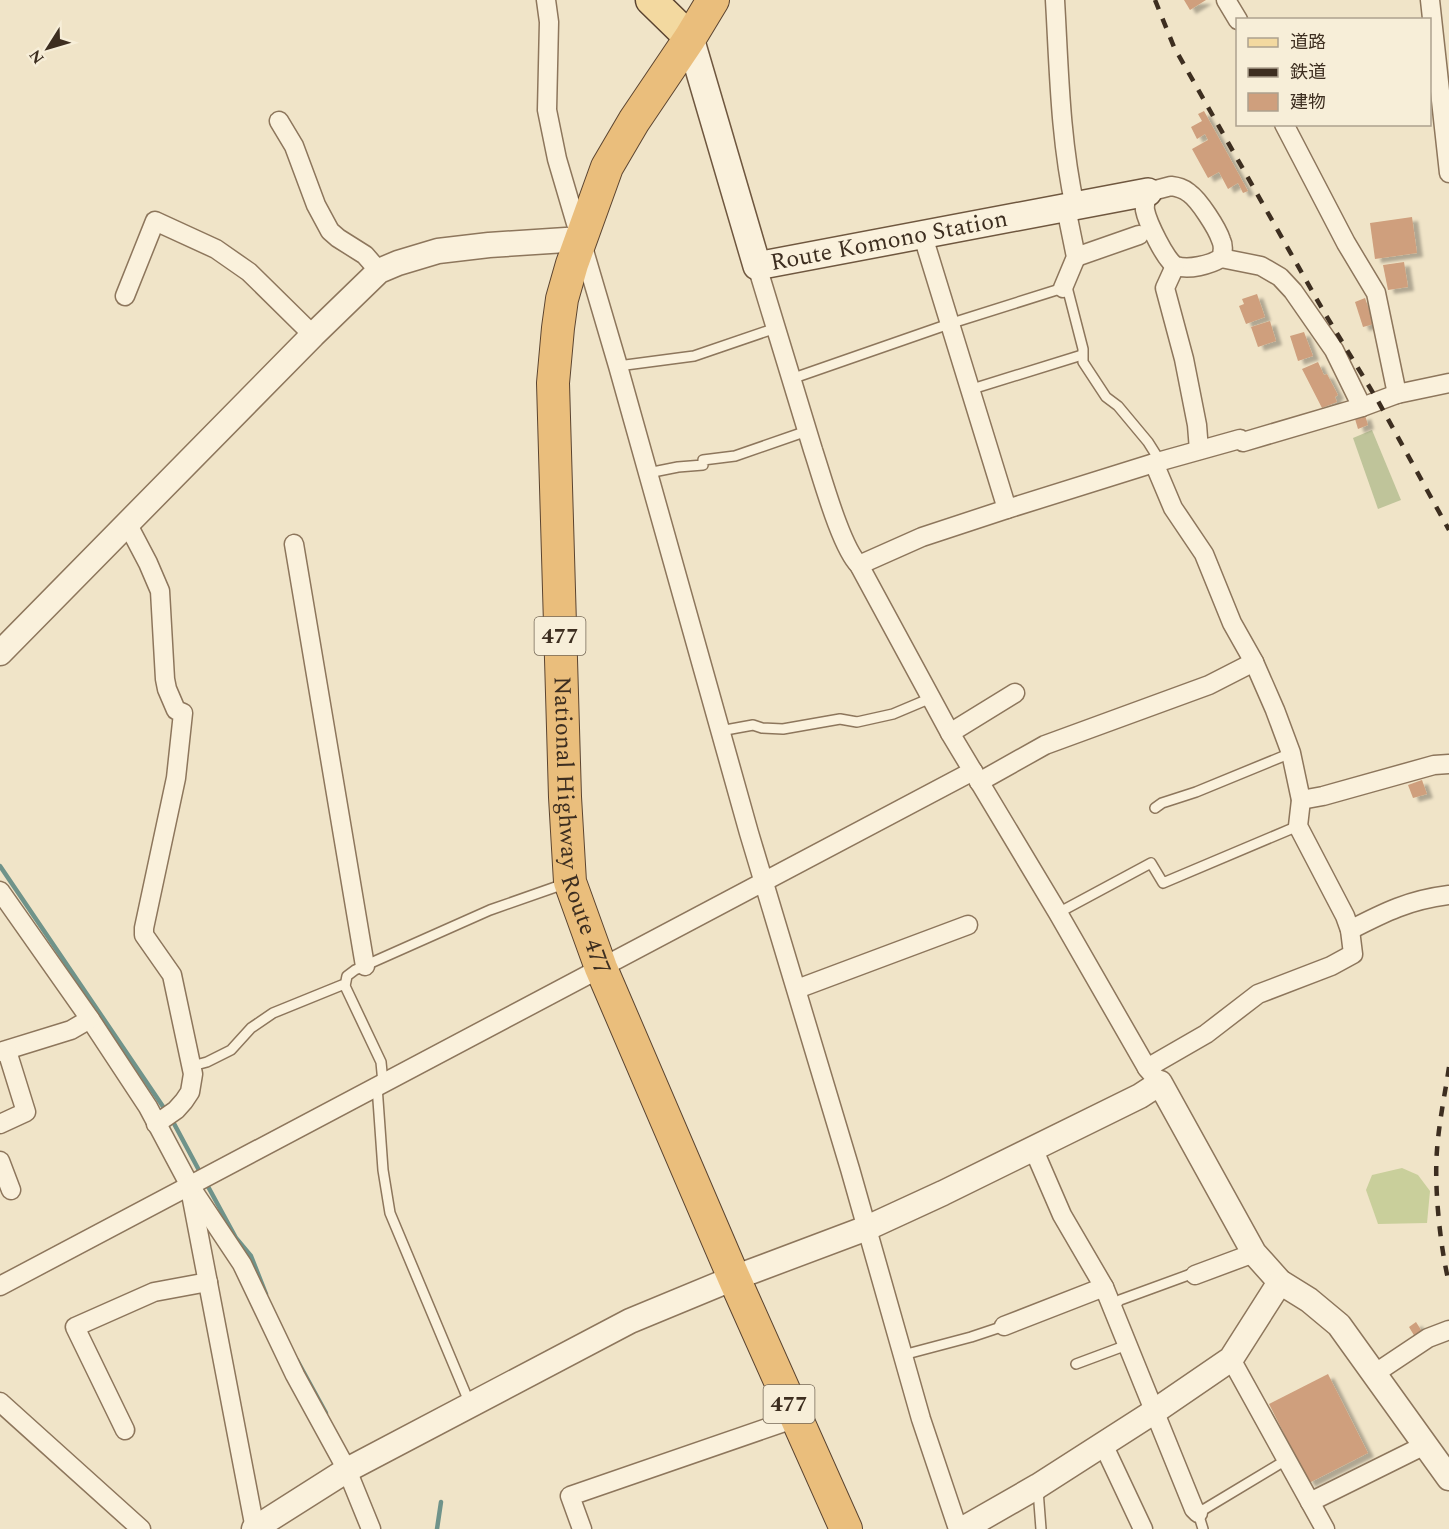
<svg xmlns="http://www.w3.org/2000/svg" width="1449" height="1529" viewBox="0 0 1449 1529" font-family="Spectral,'Noto Sans JP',serif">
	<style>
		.green { fill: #c9cf9b }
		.cemetery { fill: #bfc49a }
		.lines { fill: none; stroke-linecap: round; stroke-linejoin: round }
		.stream { stroke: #6f938a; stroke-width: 4.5 }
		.building { fill: #cf9f7d; filter: url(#shadow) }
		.service-casing { stroke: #8d765c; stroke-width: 12 }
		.minor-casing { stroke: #8d765c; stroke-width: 21 }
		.tertiary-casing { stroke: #8d765c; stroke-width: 27 }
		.secondary-casing { stroke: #6f573f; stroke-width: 30 }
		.primary-casing { stroke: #5b4430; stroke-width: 33 }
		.trunk-casing { stroke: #5b4430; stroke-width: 34 }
		.service { stroke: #faf1dc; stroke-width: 9 }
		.minor { stroke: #faf1dc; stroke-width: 18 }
		.tertiary { stroke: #faf1dc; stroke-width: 24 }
		.secondary { stroke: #faf1dc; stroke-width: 27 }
		.primary { stroke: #f3d9a0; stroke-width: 30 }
		.trunk { stroke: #eabe7c; stroke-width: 32 }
		.rail { stroke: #3d2e20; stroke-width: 4.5; stroke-dasharray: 10 10; stroke-linecap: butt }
		.labels { text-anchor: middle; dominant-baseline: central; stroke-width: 4.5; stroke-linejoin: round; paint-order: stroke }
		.shield { fill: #f7eed8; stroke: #756857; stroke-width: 1.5 }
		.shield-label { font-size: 22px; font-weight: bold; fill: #3d2e20 }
		.street-label { font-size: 24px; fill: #3d2e20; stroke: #f7eed8 }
	</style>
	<defs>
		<filter id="shadow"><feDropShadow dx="6" dy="4" stdDeviation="1.5" flood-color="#0004"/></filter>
	</defs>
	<rect width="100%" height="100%" fill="#f0e4c8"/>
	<path class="green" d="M1402,1168l16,7 12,16 -3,32 -49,1 -12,-34 6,-15z"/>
	<path class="cemetery" d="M1372,430l29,70 -23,9 -25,-71z"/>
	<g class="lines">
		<g class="stream">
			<path d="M0,866l166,245"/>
			<path d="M171,1118l30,56"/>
			<path d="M205,1181l31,57 15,18 15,38"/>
			<path d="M297,1360l29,53"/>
			<path d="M437,1529l4,-27"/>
		</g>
	</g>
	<g class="building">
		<path d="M1184,0h22l-16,10z"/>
		<path d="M1204,111l44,80 -5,2 -5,-10 -10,6 -9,-17 -11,6 -16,-29 16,-9 -3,-6 -8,5 -6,-12 11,-6 -4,-7z"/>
		<path d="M1412,217l5,36 -42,6 -5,-36z"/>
		<path d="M1404,262l4,25 -20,3 -5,-25z"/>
		<path d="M1257,294l8,23 -19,7 -7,-18 5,-2 -2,-5z"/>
		<path d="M1365,298l9,26 -11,3 -8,-25z"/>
		<path d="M1270,321l6,20 -18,6 -7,-20z"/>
		<path d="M1304,332l9,24 -15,5 -8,-25z"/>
		<path d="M1318,362l6,13 3,-1 11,21 -3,2 2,5 -15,6 -20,-39z"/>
		<path d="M1365,415l3,10 -10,4 -3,-10z"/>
		<path d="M1422,780l5,14 -14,4 -5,-13z"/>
		<path d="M1416,1322l7,11 -8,4 -6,-10z"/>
		<path d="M1328,1374l40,79 -59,30 -40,-79z"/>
	</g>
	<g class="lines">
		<defs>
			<g id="service">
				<path d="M1066,283l17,66v13l23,35 12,9 30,36 12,19"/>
				<path d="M618,366l76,-10 82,-28"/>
				<path d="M791,379l158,-55 114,-36"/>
				<path d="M969,390l113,-35"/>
				<path d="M648,473l30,-6 25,-2v-5l32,-4 72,-25"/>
				<path d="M720,731l33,-6 9,3 21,1 57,-10 17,3 36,-8 38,-16"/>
				<path d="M1155,808l7,-5 34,-11 95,-39"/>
				<path d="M1058,913l93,-50 12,20 135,-57"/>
				<path d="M192,1066l15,-4 24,-12 20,-22 22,-15 69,-28 3,1"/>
				<path d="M383,1083l-2,-21 -36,-76 2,-10 8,-6 135,-60 77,-27"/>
				<path d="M377,1086l6,84 7,43 80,191"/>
				<path d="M1113,1307l7,-7 71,-26 4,1"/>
				<path d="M903,1355l68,-18 33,-11"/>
				<path d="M1076,1364l51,-19"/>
				<path d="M1038,1490l3,39"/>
				<path d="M1203,1529l-5,-16 88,-53"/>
			</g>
			<g id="minor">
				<path d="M546,0l3,22 -2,88 10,49 61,207 131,467 101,336 71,250 37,110"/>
				<path d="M1055,0c4,69 5,139 20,207"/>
				<path d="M1226,0l12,20"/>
				<path d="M1430,0l19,173"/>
				<path d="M279,121l15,25 22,59 14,26 8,7 27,17 14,16"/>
				<path d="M1284,124l62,119 30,50 21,101"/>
				<path d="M1171,186c7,1 12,2 18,7 10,7 28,35 32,47 3,6 2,12 0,18 -11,7 -32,12 -45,8 -10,-4 -29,-45 -31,-56 -1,-7 1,-12 3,-18z"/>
				<path d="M922,233l85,276"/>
				<path d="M1076,257l63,-22"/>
				<path d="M1221,258l40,8 19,11 13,14 41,59 28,57"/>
				<path d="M757,266c19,61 37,123 56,184 9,27 28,97 46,115l91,168 108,180 89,155 13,15"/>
				<path d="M1175,266l-10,22 19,71 13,66 2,25"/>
				<path d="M1063,288l13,-31 -10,-49"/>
				<path d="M125,296l30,-75 61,28 33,23 64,63"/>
				<path d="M127,523l21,40 12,28 5,88 2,10 9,21 7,3 -7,65 -32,150v7l28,40 21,99 -3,18 -6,9 -8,9 -20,14"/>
				<path d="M294,544l71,422"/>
				<path d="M859,565l63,-28 85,-28 147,-46 86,-24 3,3 119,-35 35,-13 52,-11"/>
				<path d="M950,733l65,-40"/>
				<path d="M979,782l66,-37 164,-60 45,-23"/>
				<path d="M1301,800l22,-4 111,-31 15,-1"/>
				<path d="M0,891l90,128 58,88 42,79 52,78 53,111 52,95 24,59"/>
				<path d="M1350,930c35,-18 59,-30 99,-35"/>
				<path d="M797,989l171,-64"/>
				<path d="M0,1052l71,-22 19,-11"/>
				<path d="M1147,1068l59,-34 52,-40 73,-28 22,-12 -3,-24 -5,-14 -47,-90 3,-26 -10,-47 -16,-43 -21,-48 -22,-39 -28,-69 -31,-46 -19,-45"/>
				<path d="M0,1124l26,-12 -19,-61"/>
				<path d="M1033,1148l29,67 42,72 90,222 4,4"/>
				<path d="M0,1161l11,29"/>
				<path d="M191,1194l64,335"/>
				<path d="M1195,1275l59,-22"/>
				<path d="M0,1286l973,-515"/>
				<path d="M1004,1326l100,-39"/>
				<path d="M1231,1359l94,170"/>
				<path d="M1374,1374l54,-36 21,-8"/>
				<path d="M0,1402l141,127"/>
				<path d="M125,1430l-50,-103 79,-35 54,-10"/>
				<path d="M1103,1444l40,85"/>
				<path d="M1310,1502l115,-57"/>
				<path d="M582,1529l-12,-33 226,-78"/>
			</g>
			<g id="tertiary">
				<path d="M0,653l313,-318 66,-64 19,-8 40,-12 51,-6 92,-6"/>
				<path d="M254,1529l93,-59 283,-149 104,-43 133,-50 76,-35 197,-97 20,-13 94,170 26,29 29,18 30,25 110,153"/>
				<path d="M963,1529l75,-43 117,-75 76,-52 49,-77"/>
			</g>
			<g id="secondary">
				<path id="s1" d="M690,38l67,228 391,-74"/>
			</g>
			<path id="primary" d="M651,0l39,38"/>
			<g id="trunk">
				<path id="s2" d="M713,0l-23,38 -56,83 -27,46 -35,97 -10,35 -4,29 -5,55 12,414 5,85 31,86 133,310 112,251"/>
			</g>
		</defs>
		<use href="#service" class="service-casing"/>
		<use href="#minor" class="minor-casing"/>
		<use href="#tertiary" class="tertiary-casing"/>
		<use href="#secondary" class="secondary-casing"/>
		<use href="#primary" class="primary-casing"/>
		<use href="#trunk" class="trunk-casing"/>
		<use href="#service" class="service"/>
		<use href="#minor" class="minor"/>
		<use href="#tertiary" class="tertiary"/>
		<use href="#secondary" class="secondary"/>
		<use href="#primary" class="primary"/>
		<use href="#trunk" class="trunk"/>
		<g class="rail">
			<path d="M1155,0l19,47 150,265 54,89 71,129"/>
			<path d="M1449,1067c-4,27 -10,55 -12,83 -3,37 3,96 12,133"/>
		</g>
	</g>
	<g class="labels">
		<g class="shield">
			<rect x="534.5" y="617" width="51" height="38" rx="4.5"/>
			<rect x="763.5" y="1385" width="51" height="38" rx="4.5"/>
		</g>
		<g class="shield-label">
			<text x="560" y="636">477</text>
			<text x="789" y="1404">477</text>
		</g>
		<g class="street-label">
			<text stroke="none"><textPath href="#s1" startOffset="372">Route Komono Station</textPath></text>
			<text stroke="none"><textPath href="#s2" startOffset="867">National Highway Route 477</textPath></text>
		</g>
	</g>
	<rect x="1236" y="18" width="195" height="108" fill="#f7eed8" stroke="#ada18e" stroke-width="1.5"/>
	<rect x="1248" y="38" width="30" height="9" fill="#f3d9a0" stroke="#ada18e" stroke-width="1.5"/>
	<text x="1290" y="48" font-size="18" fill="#3d2e20">道路</text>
	<rect x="1248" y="68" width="30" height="9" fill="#3d2e20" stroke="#ada18e" stroke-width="1.5"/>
	<text x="1290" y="78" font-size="18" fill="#3d2e20">鉄道</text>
	<rect x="1248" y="93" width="30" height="18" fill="#cf9f7d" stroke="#ada18e" stroke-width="1.5"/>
	<text x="1290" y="108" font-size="18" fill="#3d2e20">建物</text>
	<g transform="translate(48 48) rotate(233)" stroke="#f7eed8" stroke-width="4.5" paint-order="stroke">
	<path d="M0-4.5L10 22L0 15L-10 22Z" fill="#3d2e20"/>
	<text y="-9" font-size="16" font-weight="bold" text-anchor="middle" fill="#3d2e20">N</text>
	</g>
</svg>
